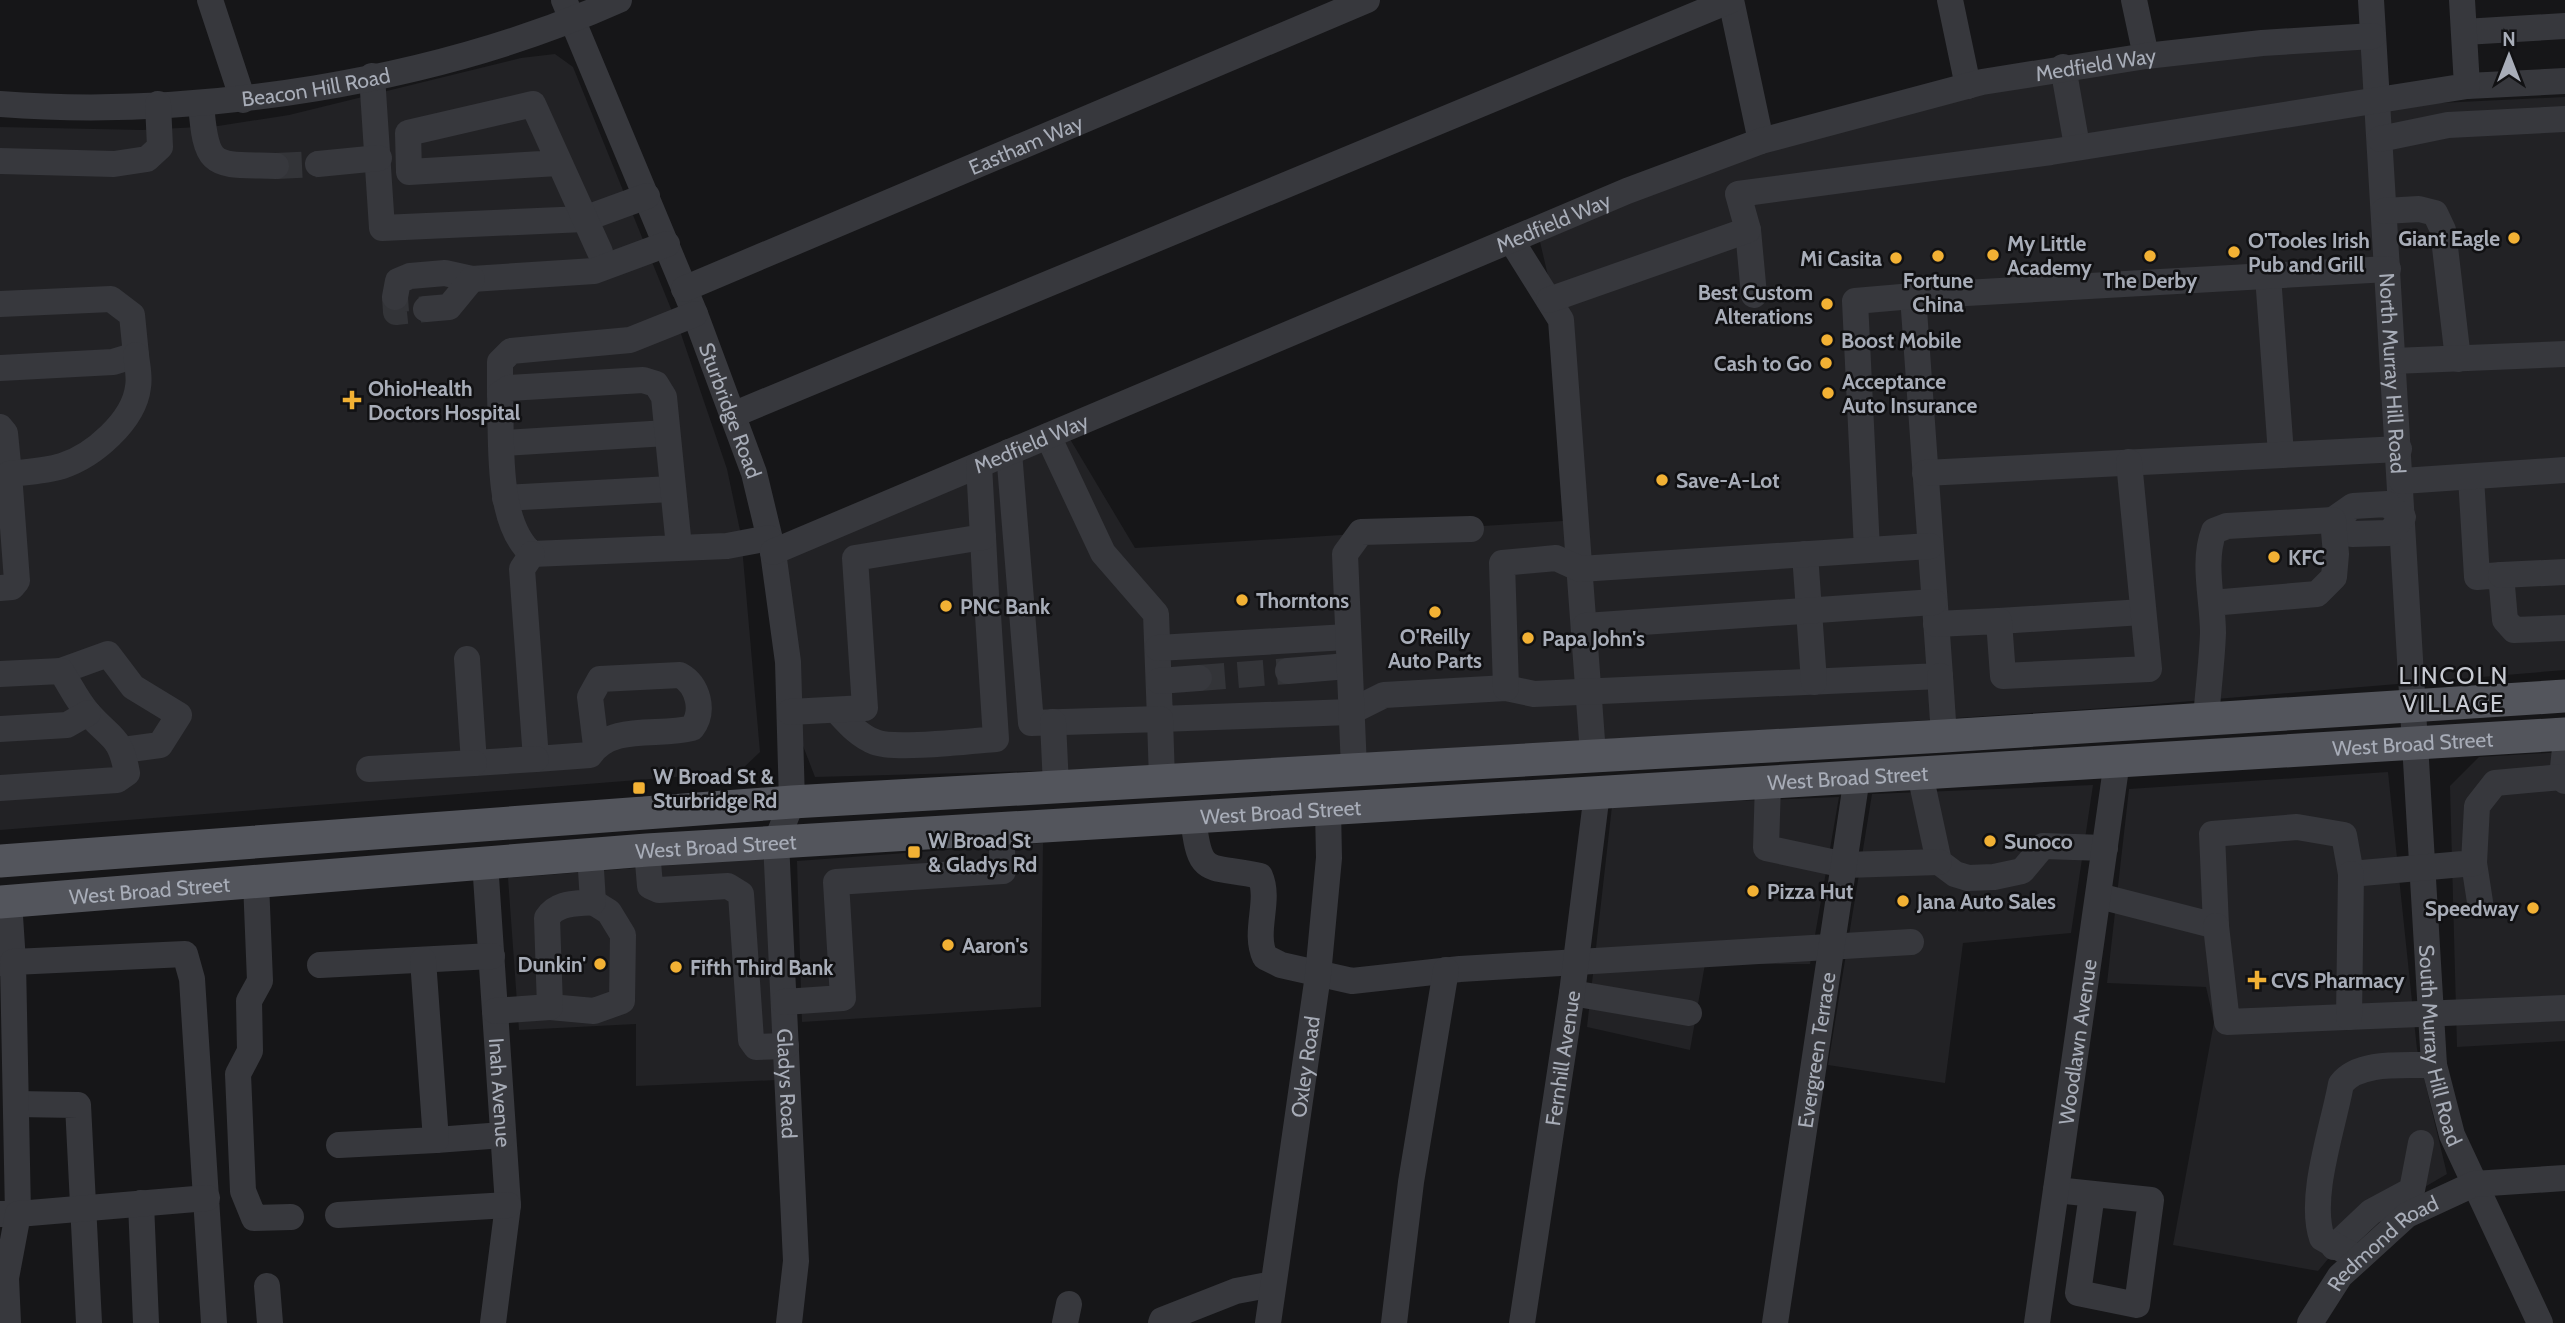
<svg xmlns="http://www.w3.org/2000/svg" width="2565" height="1323" viewBox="0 0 2565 1323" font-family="Cabin,sans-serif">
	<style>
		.built { fill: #222225 }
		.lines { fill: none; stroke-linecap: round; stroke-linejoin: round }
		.minor-tunnel { stroke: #333438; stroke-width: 26; stroke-dasharray: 26 13; stroke-linecap: butt }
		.minor { stroke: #37383d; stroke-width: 26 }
		.major { stroke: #53555c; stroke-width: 33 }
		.poi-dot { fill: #f2b134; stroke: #111113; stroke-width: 2.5 }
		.labels { text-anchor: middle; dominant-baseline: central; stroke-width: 5; stroke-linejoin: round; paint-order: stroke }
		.street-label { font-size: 21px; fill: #a8adb8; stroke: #111113 }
		.poi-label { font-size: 21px; font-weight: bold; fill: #a8adb8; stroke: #111113; text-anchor: start }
		.quarter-label { font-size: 24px; letter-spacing: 2px; fill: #c9ccd4; stroke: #111113 }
	</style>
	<rect width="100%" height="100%" fill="#161618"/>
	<g class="built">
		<path d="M2373,36l5,70 187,-9v573l-445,37 -251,17 -795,46 -259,7 -25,-65 -17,-160 291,-123 71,119 443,-28 -6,-142 -35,-149 90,-38 355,-109z"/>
		<path d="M555,54l18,13 107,264 47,138 14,66 19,217 -21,20 -739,58v-703l142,3 76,-4 71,-11 232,-57z"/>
		<path d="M2565,752v289l-108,6 -7,-261 29,-29z"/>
		<path d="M2388,772l29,277 30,125 -94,55 -35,42 -145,-26 41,-223 -8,-35 -99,-4 22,-194z"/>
		<path d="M2093,785l-22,148 -108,10 -18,140 -117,-18 44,-271z"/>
		<path d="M1839,797l-29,167h-105l-15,86 -103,-23 25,-221z"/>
		<path d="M1043,843l-2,164 -239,15 -5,-161z"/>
		<path d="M765,858l12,222 -141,6v-62l-117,6 -11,-152z"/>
	</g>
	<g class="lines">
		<g class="minor-tunnel">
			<path d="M276,166l42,-2"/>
			<path d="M395,297l1,15 30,-3"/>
			<path d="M1199,678l89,-7"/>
		</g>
		<g class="minor">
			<path d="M210,0l33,100"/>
			<path id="s1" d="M564,0l131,314 59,159 19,79 15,110 4,140 -16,40 20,419 -7,62"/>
			<path d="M1731,0l30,141"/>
			<path d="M1950,0l18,86"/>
			<path d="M2134,0l12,56"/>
			<path id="s2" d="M2371,0l63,1065 18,70 88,188"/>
			<path d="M2464,32l101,-6"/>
			<path d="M2063,67l14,79"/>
			<path d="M372,76l10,152 202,-9 63,-23"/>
			<path d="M2467,86l98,-5"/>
			<path d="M201,103c5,68 12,61 75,63"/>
			<path id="s3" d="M0,104c199,15 436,-22 619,-104"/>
			<path d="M2380,139l68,-14 117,-6"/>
			<path d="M0,161l114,3 33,-5 13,-12 -2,-43"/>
			<path d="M558,163l-149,9 -1,-39 125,-29 67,148"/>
			<path d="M318,164l61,-6"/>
			<path d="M2384,211l35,-2 16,4 8,17 15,129"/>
			<path d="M1748,230l6,65"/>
			<path d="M1511,240l50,80 32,434"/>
			<path d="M2268,276l13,178"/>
			<path id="s4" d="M684,289l683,-289"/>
			<path d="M395,297l3,-16 12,-5 35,-3 27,6 122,-8 73,-27"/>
			<path d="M1549,300l199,-70 -10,-36 313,-42 416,-66 -5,-86"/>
			<path d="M0,304l111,-5 21,16 4,40 -23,7 -113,6"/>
			<path d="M426,309l23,-2 23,-28"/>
			<path d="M2393,361l172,-7"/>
			<path d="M500,394v-32l11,-11 119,-11 65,-26"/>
			<path d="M735,414l996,-414"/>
			<path d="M0,427l5,6 4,41 -9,2"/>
			<path d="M1048,436l55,117 53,61 4,105 190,-7 34,-17 122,-7 28,6 406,-18 -27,-380 475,-27"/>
			<path d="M503,443l164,-10"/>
			<path d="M1009,452l22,271 129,-4 2,61"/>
			<path d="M1925,473l474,-24"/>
			<path d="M2471,477l6,100 24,-2 4,45 9,10 51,-2"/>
			<path d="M2402,481l163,-11"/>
			<path d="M505,498l166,-9"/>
			<path d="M2387,504l16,13 -14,16 -37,1 -19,-14 20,-14z"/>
			<path d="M983,537l3,58"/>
			<path d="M679,547l-15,-150 -8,-13 -13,-4 -134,8 -9,6c2,46 -5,128 32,160l195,-8 42,-8"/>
			<path d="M1867,550l-12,-249 58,-5"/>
			<path id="s5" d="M773,552l854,-361 134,-50 221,-59 164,-26 116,-13 111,-7"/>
			<path d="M532,554l-10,15 14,190 54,-4c22,-32 69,-18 102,-27 13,-17 6,-43 -12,-53l-80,4 -10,18 6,49"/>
			<path d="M1805,554l9,128"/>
			<path d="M2501,575l64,-3"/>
			<path d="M0,588l12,-1 5,-6 -8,-107c17,-2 37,-3 53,-8 31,-10 72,-45 76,-79 2,-10 -1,-22 -2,-32"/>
			<path d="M1999,621l144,-9"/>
			<path d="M1936,624l63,-3 4,55 146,-7 -20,-207"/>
			<path d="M1585,626l349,-24"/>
			<path d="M1158,648l189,-11"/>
			<path d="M467,659l7,104 62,-4"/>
			<path d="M61,671l47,-17 25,33 46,28 -19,30 -37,5"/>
			<path d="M1288,671l60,-5"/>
			<path d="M0,674l61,-3c9,14 17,31 28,43 23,26 31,21 38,59l-10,7 -117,8"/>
			<path d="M1940,676l4,60"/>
			<path d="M1159,681l40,-3"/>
			<path d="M1506,688l-4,-125 54,-5 24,11 350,-23"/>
			<path d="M837,711c11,12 22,25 38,31 19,8 96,-1 121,-3l-8,-124"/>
			<path d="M790,712l75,-4 -10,-150 128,-21 -4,-72"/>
			<path d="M2206,719c2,-28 6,-58 7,-86 0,-33 -11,-71 1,-102l13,-5 106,-6 3,34 -2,23 -17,17 -106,9"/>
			<path d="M1053,722l3,64"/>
			<path d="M0,729l67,-4 21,-12"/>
			<path d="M2565,749l-3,28 3,4"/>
			<path d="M369,769l105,-6"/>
			<path d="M1354,769l-9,-215 16,-22 110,-3"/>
			<path d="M1920,774l19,88 16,12 13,4 26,-1 28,-6 21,-25 62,2"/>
			<path d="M1768,783l-2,65 79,17 94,-3"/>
			<path d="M1193,817c7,62 13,47 67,59 11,25 -7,55 5,81l16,8 71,16 108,-12 451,-27"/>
			<path d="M647,850l3,36 9,4 69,-4 13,8 10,146 5,7 30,-1"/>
			<path id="s6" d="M485,862l23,343 -15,118"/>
			<path d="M2474,863l6,39"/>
			<path d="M256,882l4,99 -11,20 1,50 -12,23 5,117 11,27 37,-1"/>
			<path d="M2099,896l117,30 -4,-92 85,-7 47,8 7,39 123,-11 3,-57 18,-23 67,-6"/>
			<path d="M2216,926l11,96 338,-14"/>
			<path d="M0,963l13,-1 -4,-61"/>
			<path d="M320,965l172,-9"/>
			<path d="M1572,993l117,20"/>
			<path d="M784,1002l59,-4 -7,-116 167,-11 -2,-42"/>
			<path d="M550,1007l44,4 28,-10 1,-66 -14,-23 -16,-10"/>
			<path d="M495,1011l55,-4 -3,-89c10,-16 29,-14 46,-16l-3,-48"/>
			<path d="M2349,1017l2,-143"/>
			<path d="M16,1104l62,1 11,218"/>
			<path d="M436,1140l67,-5"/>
			<path d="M339,1145l97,-5 -13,-180"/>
			<path d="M2056,1190l95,10 -14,105 -59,-12 14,-99"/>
			<path d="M141,1203l5,120"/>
			<path d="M0,1214h18l-5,-252 172,-8 7,25 22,344"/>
			<path d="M338,1215l170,-10"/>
			<path d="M2334,1247l37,-35 41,-22 9,-47"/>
			<path d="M2357,1258l-35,-20c-14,-41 11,-110 19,-154 18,-24 65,-18 93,-19"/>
			<path d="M267,1286l3,37"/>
			<path d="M8,1323l-2,-45 12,-64 189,-16"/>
			<path d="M1065,1323l4,-19"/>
			<path d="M1161,1323l1,-3 74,-29 37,-7"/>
			<path id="s7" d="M1268,1323l50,-348 11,-117 -1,-49"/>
			<path d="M1394,1323l17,-141 35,-212"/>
			<path id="s8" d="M1522,1323l50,-330 25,-200"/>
			<path id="s9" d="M1775,1323l82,-546"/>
			<path id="s10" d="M2037,1323l80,-562"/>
			<path id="s11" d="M2310,1323l30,-47 67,-61 67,-31 91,-6"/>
		</g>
		<g class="major">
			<path d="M0,861l792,-59 1152,-66 621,-40"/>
			<path id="s12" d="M0,902l647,-52 1918,-116"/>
		</g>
	</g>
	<g class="poi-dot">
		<circle cx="2514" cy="238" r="7"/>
		<circle cx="2234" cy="252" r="7"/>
		<circle cx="1993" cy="255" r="7"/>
		<circle cx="1938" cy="256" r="7"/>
		<circle cx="2150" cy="256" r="7"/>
		<circle cx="1896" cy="258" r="7"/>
		<circle cx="1827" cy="304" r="7"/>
		<circle cx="1827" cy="340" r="7"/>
		<circle cx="1826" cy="363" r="7"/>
		<circle cx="1828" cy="393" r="7"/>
		<path d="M348.5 389.5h7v7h7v7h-7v7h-7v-7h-7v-7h7z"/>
		<circle cx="1662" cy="480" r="7"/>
		<circle cx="2274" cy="557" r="7"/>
		<circle cx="1242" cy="600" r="7"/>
		<circle cx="946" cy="606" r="7"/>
		<circle cx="1435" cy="612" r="7"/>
		<circle cx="1528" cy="638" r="7"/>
		<rect x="632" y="781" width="14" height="14" rx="3.5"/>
		<circle cx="1990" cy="841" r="7"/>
		<rect x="907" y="845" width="14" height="14" rx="3.5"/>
		<circle cx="1753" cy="891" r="7"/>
		<circle cx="1903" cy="901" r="7"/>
		<circle cx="2533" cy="908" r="7"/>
		<circle cx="948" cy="945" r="7"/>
		<circle cx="600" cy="964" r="7"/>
		<circle cx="676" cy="967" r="7"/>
		<path d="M2253.5 969.5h7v7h7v7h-7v7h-7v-7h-7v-7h7z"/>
	</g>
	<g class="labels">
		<g class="street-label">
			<text stroke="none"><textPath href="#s5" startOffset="1414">Medfield Way</textPath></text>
			<text stroke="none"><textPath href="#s3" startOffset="317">Beacon Hill Road</textPath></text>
			<text stroke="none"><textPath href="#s4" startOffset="371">Eastham Way</textPath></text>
			<text stroke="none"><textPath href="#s5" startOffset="847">Medfield Way</textPath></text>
			<text stroke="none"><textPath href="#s2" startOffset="374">North Murray Hill Road</textPath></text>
			<text stroke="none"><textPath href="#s1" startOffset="443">Sturbridge Road</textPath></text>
			<text stroke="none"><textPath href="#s5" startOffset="280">Medfield Way</textPath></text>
			<text stroke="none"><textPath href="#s12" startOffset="2418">West Broad Street</textPath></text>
			<text stroke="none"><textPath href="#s12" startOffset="1852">West Broad Street</textPath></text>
			<text stroke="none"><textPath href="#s12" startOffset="1284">West Broad Street</textPath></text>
			<text stroke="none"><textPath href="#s12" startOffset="718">West Broad Street</textPath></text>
			<text stroke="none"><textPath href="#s12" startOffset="150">West Broad Street</textPath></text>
			<text stroke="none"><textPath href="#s10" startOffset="284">Woodlawn Avenue</textPath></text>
			<text stroke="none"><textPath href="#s2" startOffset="1048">South Murray Hill Road</textPath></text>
			<text stroke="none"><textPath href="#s9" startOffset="276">Evergreen Terrace</textPath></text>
			<text stroke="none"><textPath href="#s8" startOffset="268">Fernhill Avenue</textPath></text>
			<text stroke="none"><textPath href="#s7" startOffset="259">Oxley Road</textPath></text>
			<text stroke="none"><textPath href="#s1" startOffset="1127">Gladys Road</textPath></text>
			<text stroke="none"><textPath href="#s6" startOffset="231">Inah Avenue</textPath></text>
			<text stroke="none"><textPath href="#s11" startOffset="110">Redmond Road</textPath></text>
		</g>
		<g class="poi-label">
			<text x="2500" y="238" text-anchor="end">Giant Eagle</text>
			<text x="2248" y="240">O'Tooles Irish<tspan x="2248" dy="24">Pub and Grill</tspan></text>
			<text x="2007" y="243">My Little<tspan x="2007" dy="24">Academy</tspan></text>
			<text x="1882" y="258" text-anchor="end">Mi Casita</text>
			<text x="1938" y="280" text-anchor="middle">Fortune<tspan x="1938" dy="24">China</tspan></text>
			<text x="2150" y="280" text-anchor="middle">The Derby</text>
			<text x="1813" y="292" text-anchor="end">Best Custom<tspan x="1813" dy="24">Alterations</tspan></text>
			<text x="1841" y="340">Boost Mobile</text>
			<text x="1812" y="363" text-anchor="end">Cash to Go</text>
			<text x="1842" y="381">Acceptance<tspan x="1842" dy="24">Auto Insurance</tspan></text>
			<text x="368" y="388">OhioHealth<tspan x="368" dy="24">Doctors Hospital</tspan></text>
			<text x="1676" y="480">Save-A-Lot</text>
			<text x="2288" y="557">KFC</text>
			<text x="1256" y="600">Thorntons</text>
			<text x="960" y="606">PNC Bank</text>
			<text x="1435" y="636" text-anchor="middle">O'Reilly<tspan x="1435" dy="24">Auto Parts</tspan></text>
			<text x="1542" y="638">Papa John's</text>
			<text x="653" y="776">W Broad St &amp;<tspan x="653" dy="24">Sturbridge Rd</tspan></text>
			<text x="928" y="840">W Broad St<tspan x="928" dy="24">&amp; Gladys Rd</tspan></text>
			<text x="2004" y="841">Sunoco</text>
			<text x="1767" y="891">Pizza Hut</text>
			<text x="1917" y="901">Jana Auto Sales</text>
			<text x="2519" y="908" text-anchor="end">Speedway</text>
			<text x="962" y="945">Aaron's</text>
			<text x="586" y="964" text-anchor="end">Dunkin'</text>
			<text x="690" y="967">Fifth Third Bank</text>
			<text x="2271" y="980">CVS Pharmacy</text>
		</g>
		<g class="quarter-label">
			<text x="2454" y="675">LINCOLN<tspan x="2454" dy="28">VILLAGE</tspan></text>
		</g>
	</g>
	<g transform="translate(2509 56)" stroke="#111113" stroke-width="5" paint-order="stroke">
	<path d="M0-5L12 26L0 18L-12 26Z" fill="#a8adb8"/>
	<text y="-10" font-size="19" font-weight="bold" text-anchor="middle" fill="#a8adb8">N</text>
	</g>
</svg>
